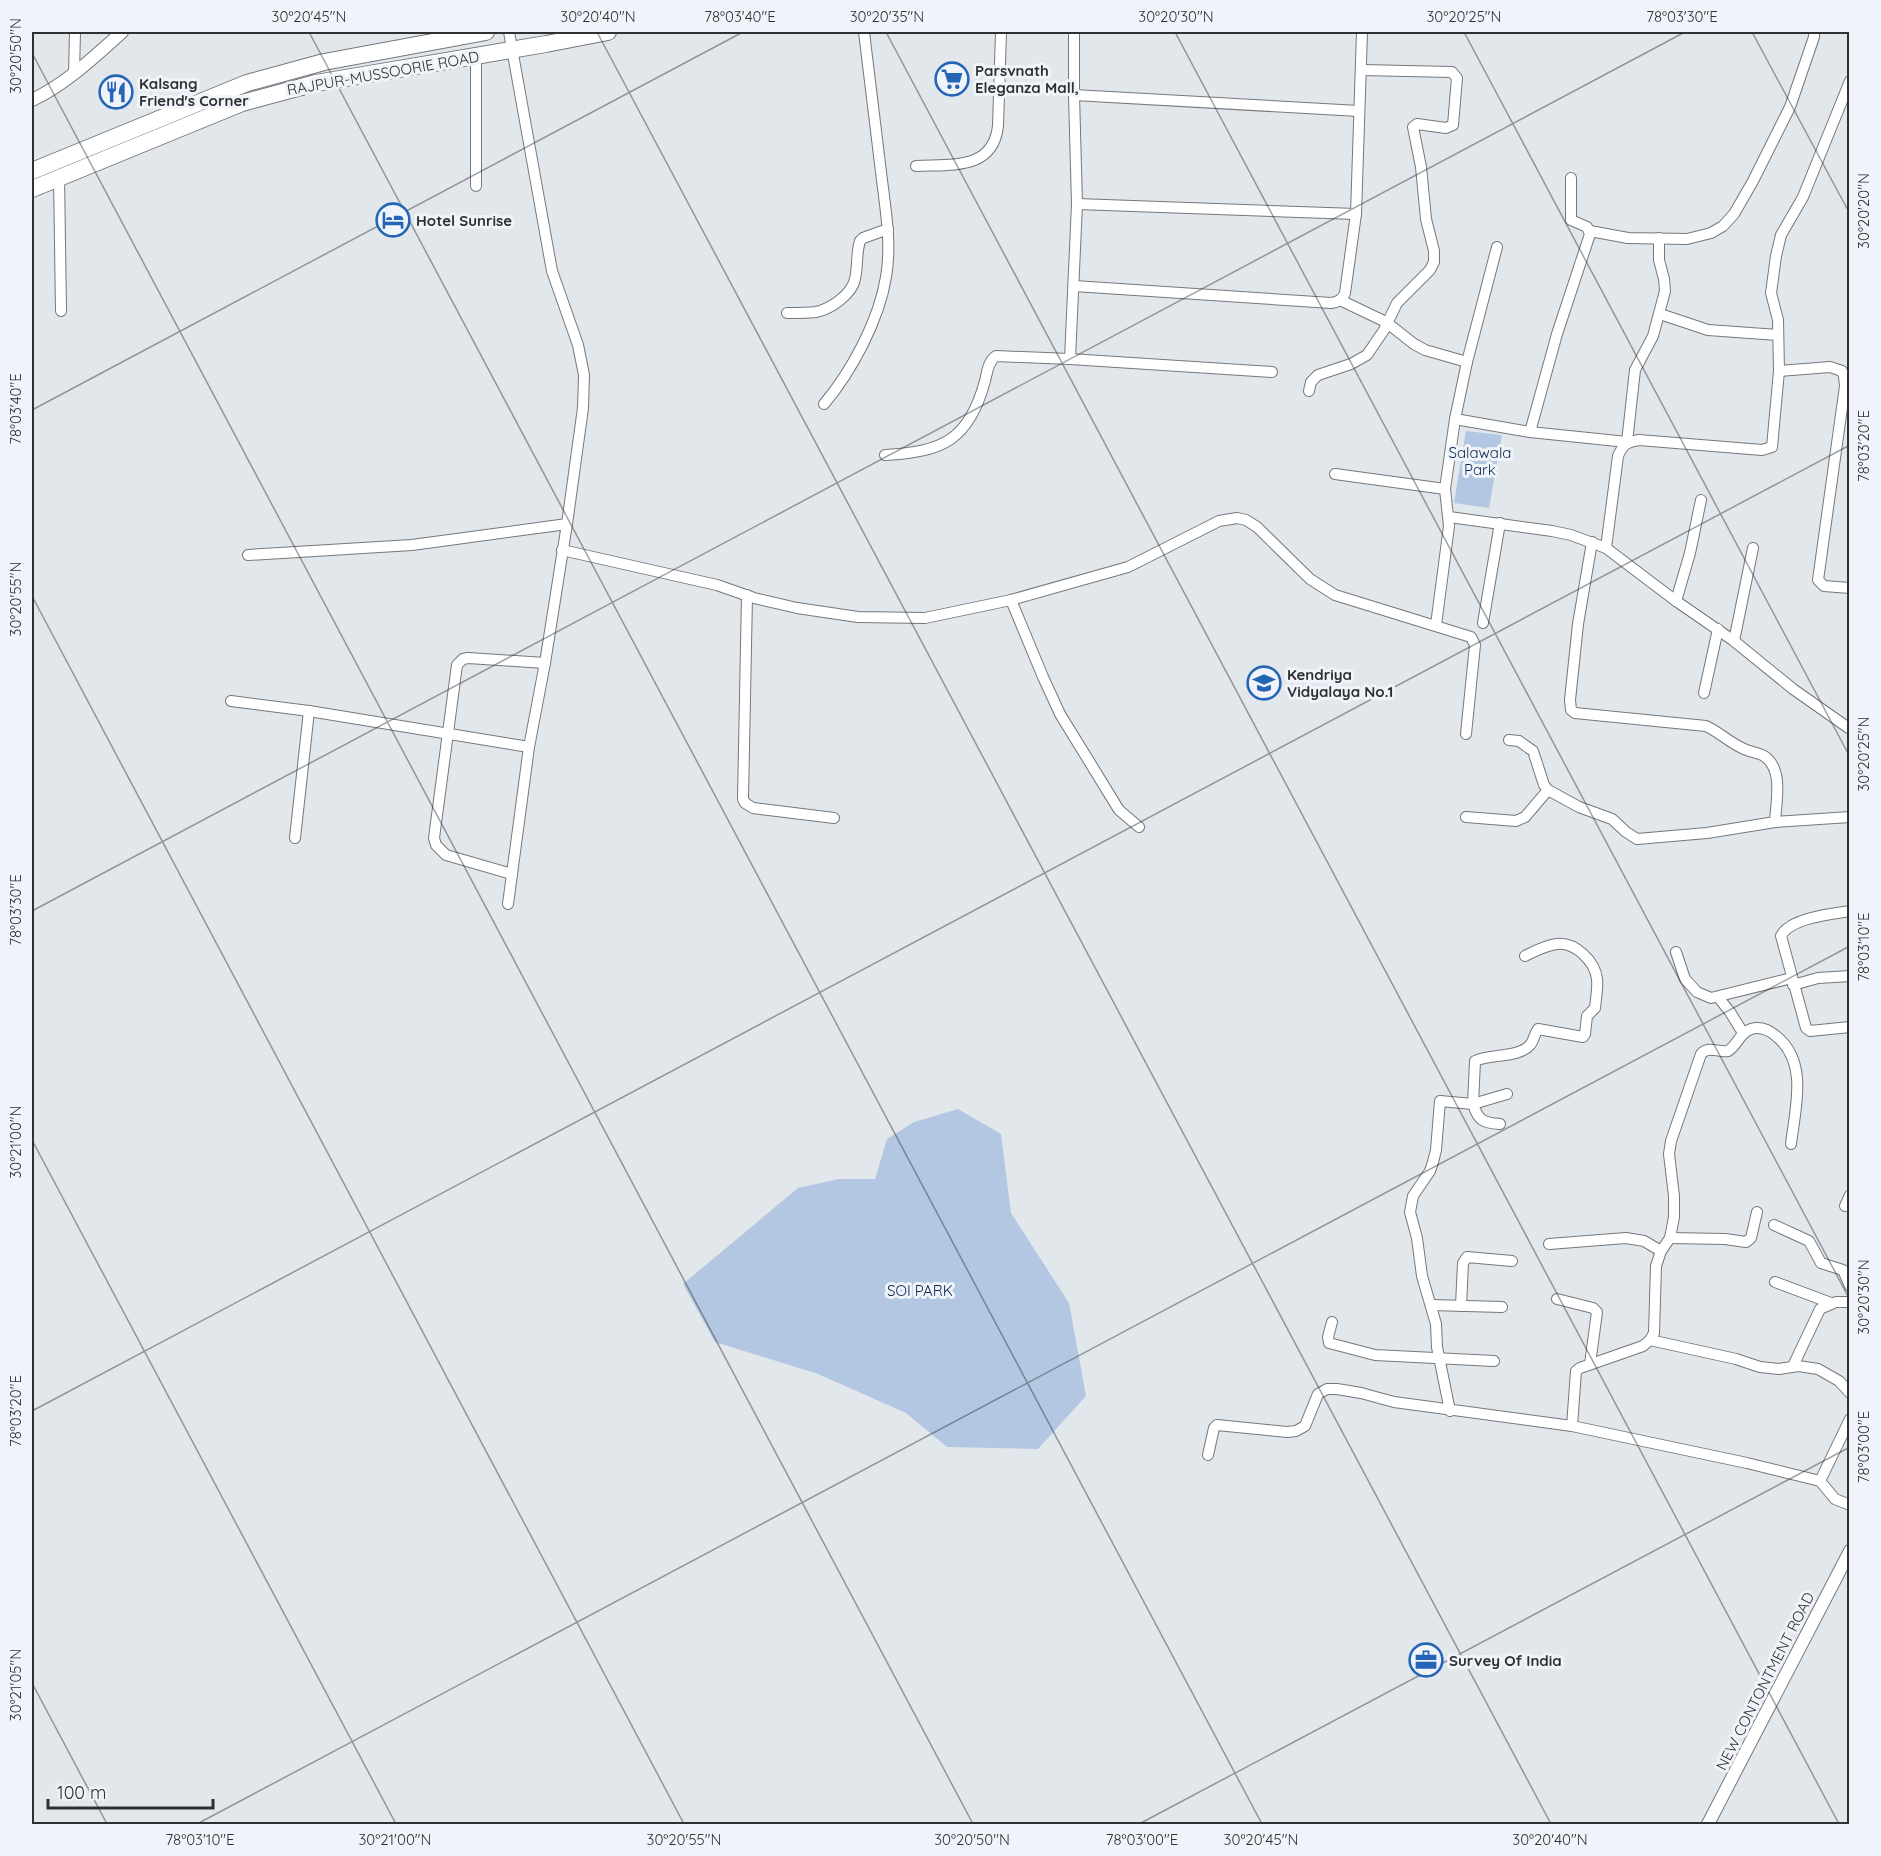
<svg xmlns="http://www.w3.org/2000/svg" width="1881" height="1856" viewBox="0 0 1881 1856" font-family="Quicksand,sans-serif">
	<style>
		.green { fill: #b4c7e2 }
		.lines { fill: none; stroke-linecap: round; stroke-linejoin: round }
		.minor-casing { stroke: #74787d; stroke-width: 12 }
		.tertiary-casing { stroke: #74787d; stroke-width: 14 }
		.primary-casing { stroke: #74787d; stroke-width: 18 }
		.minor { stroke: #fff; stroke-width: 10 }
		.tertiary { stroke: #fff; stroke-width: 12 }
		.primary { stroke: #fff; stroke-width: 16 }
		.ticks { fill: none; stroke: #2e3032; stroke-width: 1.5; stroke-opacity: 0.45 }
		.labels { text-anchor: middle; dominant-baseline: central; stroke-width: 6; stroke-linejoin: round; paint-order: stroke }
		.poi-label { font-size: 15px; font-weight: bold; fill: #2e3032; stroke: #f0f4fa; text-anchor: start }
		.street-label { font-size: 15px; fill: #2e3032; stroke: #f0f4fa }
		.park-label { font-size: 15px; fill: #0c2a50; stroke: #f0f4fa }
		.neatline { fill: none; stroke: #2e3032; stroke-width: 2 }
		.ticks-label { font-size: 15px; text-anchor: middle; fill: #2e3032 }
	</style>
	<rect width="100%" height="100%" fill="#e2e7ec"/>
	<g class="green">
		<path d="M1466,431l36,4 -13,73 -35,-5z"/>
		<path d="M958,1109l43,25 10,79 58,90 17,93 -48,53 -91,-2 -41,-34 -88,-39 -103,-32 -32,-58 115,-96 41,-9h36l12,-40 27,-17z"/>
	</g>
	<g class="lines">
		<defs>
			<g id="minor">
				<path d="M474,56l2,6v124"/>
				<path d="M74,73l1,-41"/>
				<path d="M1074,95l285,16"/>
				<path d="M916,166c34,-2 77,5 82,-40l3,-94"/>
				<path d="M59,175l2,136"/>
				<path d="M1077,204l279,10"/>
				<path d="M1590,231l38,7 59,1 24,-6 12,-7 11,-12 19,-33 37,-74 24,-70v-5"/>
				<path d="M1074,286l257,17c7,-1 11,-3 14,-10l11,-79 6,-182"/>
				<path d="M1340,300l46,22 28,22 11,6 42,12"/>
				<path d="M787,313c10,0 20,0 29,-1 15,-3 36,-18 39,-33 3,-12 1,-26 5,-38l3,-3 25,-9"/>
				<path d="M1660,314l48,16 70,5"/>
				<path d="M1070,359l7,-155 -3,-109v-63"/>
				<path d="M1779,371l51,-4 12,4 2,5 1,10 -27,194 6,6 26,2"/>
				<path d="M1309,391l2,-9 7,-7 33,-11 16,-9 17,-25 13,-27 33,-33 4,-8v-11l-8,-32 -5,-52 -8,-40 4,-3 29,4 7,-3 4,-47 -5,-6 -91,-2"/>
				<path d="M824,404c28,-33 55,-84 62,-127 6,-34 -1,-70 -5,-105 -6,-47 -11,-94 -17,-140"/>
				<path d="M1455,419l75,13 97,10 8,-72 18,-34 12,-45 -1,-12 -5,-19v-22"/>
				<path d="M1530,432l27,-98 33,-100 -3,-7 -16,-7v-42"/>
				<path d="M885,455c58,-3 84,-15 100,-74 2,-8 3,-20 11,-25l74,3 202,13"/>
				<path d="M1335,474l110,15"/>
				<path d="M1449,517l103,14 19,4 35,13 70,53 58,40 59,48 57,40"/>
				<path d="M1592,542l-14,82 -8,76 1,10 4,3 131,13c13,6 23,16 36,22 7,4 15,4 22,8 20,13 12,46 11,66"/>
				<path d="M1606,548l12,-92c5,-12 9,-14 21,-16l123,10 10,-3 7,-76 -1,-51 -7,-27 5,-37 5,-21 22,-38 47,-116"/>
				<path d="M562,550l155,35 37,13 43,10 61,9 67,1 86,-18 117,-33 91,-46 18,-3 9,2 11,7 53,52 25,16 136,42 4,8 -9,89"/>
				<path d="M248,555l164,-10 155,-21"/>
				<path d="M747,595l-4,204 2,4 8,5 81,10"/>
				<path d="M1011,600l32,77 17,37 59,96 20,17"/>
				<path d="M1676,601l14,-48 11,-53"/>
				<path d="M1483,623l17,-100"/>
				<path d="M1436,625l13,-99 -4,-37 10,-70 12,-57 30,-115"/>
				<path d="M1734,641l19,-93"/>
				<path d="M1704,693l14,-64"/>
				<path d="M231,701l78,10 220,36"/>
				<path d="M1509,740l10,1 14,10 11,34 4,5 31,17 33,12 14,13 11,7 70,-6 68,-11 75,-5"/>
				<path d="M1466,817l50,4 9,-4 23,-27"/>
				<path d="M295,838l14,-127"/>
				<path d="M512,874l-66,-19 -10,-10 -2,-7 23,-173 6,-6 5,-1 77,5"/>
				<path d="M508,904l21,-157 16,-84 22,-139 16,-116 1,-33 -6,-30 -26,-74 -43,-239"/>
				<path d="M1850,911c-19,3 -60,7 -69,25l25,92 4,3 40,-4"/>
				<path d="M1676,952l9,27 12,13 14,6 81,-20"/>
				<path d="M1793,985l25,-7 32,-2"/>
				<path d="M1718,997l12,15 13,21"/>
				<path d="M1500,1124c-16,-1 -22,-3 -27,-20l2,-43c14,-7 44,-3 55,-16 4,-4 4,-11 8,-16l45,8 2,-3 2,-18 8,-8c1,-10 3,-20 2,-29 -2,-18 -22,-37 -40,-35 -11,1 -22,7 -32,12"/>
				<path d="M1845,1206l5,-11"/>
				<path d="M1774,1225l35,16 12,22 22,7 7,16"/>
				<path d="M1670,1238l55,1 21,3 5,-4 6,-26"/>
				<path d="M1549,1244l77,-6 18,3 17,10"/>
				<path d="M1775,1282l56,21"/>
				<path d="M1557,1299l36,9 4,4 -7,52"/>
				<path d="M1431,1305l71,2"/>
				<path d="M1461,1306l2,-43 4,-6 45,4"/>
				<path d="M1332,1322l-4,15 1,6 46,12 119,6"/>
				<path d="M1650,1340l86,19 24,8 19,2 19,-3 20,3 21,12 11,12"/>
				<path d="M1793,1366l27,-57 16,-7h14"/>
				<path d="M1450,1411l-13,-64 -1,-23 -14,-48 -5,-38 -7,-26 3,-16 17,-25 3,-9 3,-12 4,-49 33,3 34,-10"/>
				<path d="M1572,1426l4,-55 4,-3 63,-22 7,-6 4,-7 2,-67 5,-15 9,-13 4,-21v-21l-5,-42 2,-13 30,-87c8,-9 17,-1 27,-3 10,-6 11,-18 23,-22 10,-3 18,1 25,7 33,26 19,73 15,108"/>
				<path d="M1208,1455l6,-27 3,-3 70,7 9,-1 9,-5 13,-32 9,-5h10l24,4 33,9 178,24 175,37 73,18 15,18 15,6"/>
				<path d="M1820,1481l30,-62"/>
			</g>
			<g id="tertiary">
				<path d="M32,100c34,-16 62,-43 90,-68"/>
				<path d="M1708,1824l142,-273"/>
			</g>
			<g id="primary">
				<path d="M32,171l215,-88 77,-21 162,-30"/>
				<path d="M32,189l210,-86 74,-20 230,-39 62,-12"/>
			</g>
		</defs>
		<use href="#minor" class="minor-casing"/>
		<use href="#tertiary" class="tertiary-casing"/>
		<use href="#primary" class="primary-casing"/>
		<use href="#minor" class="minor"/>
		<use href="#tertiary" class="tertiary"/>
		<use href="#primary" class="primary"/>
	</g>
	<path class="ticks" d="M309,32l953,1792M597,32l954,1792M886,32l953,1792M1175,32l675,1268M1464,32l386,725M1752,32l98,182M32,53l941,1771M32,410l711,-378M32,596l652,1228M32,911l1653,-879M32,1140l364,684M32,1411l1818,-966M32,1683l75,141M197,1824l1653,-878M1139,1824l711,-377"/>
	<defs>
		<symbol id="supermarket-ring" viewBox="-11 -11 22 22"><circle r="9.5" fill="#f0f4fa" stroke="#2465b6" stroke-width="1.5"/><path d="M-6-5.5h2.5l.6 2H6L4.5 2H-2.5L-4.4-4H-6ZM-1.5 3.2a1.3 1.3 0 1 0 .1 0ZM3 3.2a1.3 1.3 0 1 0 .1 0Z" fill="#2465b6"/></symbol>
		<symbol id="restaurant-ring" viewBox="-11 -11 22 22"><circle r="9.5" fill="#f0f4fa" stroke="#2465b6" stroke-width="1.5"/><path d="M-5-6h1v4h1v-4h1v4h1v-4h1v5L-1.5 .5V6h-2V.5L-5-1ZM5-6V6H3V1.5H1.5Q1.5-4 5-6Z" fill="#2465b6"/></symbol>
		<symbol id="hotel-ring" viewBox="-11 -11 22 22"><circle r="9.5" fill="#f0f4fa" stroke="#2465b6" stroke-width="1.5"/><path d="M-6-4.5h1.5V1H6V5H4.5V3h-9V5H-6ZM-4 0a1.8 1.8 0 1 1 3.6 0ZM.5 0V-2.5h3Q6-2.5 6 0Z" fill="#2465b6"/></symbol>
		<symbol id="school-ring" viewBox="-11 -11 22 22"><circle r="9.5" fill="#f0f4fa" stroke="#2465b6" stroke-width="1.5"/><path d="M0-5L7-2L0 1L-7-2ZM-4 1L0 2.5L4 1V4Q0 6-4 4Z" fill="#2465b6"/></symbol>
		<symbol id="office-ring" viewBox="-11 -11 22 22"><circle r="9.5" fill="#f0f4fa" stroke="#2465b6" stroke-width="1.5"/><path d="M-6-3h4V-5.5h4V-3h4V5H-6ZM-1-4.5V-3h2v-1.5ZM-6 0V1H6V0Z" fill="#2465b6"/></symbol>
	</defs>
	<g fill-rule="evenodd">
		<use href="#supermarket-ring" x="933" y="60" width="38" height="38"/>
		<use href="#restaurant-ring" x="97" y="73" width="38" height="38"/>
		<use href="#hotel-ring" x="374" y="201" width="38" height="38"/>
		<use href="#school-ring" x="1245" y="664" width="38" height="38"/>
		<use href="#office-ring" x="1407" y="1641" width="38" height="38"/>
	</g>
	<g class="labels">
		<g class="poi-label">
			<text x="975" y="70">Parsvnath<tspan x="975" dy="17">Eleganza Mall,</tspan></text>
			<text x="139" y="83">Kalsang<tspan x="139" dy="17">Friend's Corner</tspan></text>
			<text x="416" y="220">Hotel Sunrise</text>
			<text x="1287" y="674">Kendriya<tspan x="1287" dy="17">Vidyalaya No.1</tspan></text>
			<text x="1449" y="1660">Survey Of India</text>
		</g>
		<g class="street-label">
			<text transform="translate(383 73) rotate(-10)">RAJPUR-MUSSOORIE ROAD</text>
			<text transform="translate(1765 1681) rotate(-63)">NEW CONTONTMENT ROAD</text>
		</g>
		<g class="park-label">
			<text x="1480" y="452">Salawala<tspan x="1480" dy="17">Park</tspan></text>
			<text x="920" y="1290">SOI PARK</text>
		</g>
	</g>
	<rect width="1881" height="1856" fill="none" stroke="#f0f4fa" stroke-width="66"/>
	<path d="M48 1799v9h165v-9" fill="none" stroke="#2e3032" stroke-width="3"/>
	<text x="57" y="1799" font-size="18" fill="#2e3032" stroke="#f0f4fa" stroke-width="4.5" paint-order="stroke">100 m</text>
	<rect x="33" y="33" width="1815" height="1790" class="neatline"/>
	<g class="ticks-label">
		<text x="309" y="22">30°20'45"N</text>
		<text x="598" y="22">30°20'40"N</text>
		<text x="740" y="22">78°03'40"E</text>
		<text x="887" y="22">30°20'35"N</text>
		<text x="1176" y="22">30°20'30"N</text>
		<text x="1464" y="22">30°20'25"N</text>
		<text x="1682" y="22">78°03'30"E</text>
		<text transform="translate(16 56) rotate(-90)" y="5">30°20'50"N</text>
		<text transform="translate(1864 211) rotate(-90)" y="5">30°20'20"N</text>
		<text transform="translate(16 409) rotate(-90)" y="5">78°03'40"E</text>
		<text transform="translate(1864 446) rotate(-90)" y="5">78°03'20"E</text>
		<text transform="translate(16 599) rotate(-90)" y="5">30°20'55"N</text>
		<text transform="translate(1864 754) rotate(-90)" y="5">30°20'25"N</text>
		<text transform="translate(16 910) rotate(-90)" y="5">78°03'30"E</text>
		<text transform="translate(1864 947) rotate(-90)" y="5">78°03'10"E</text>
		<text transform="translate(16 1142) rotate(-90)" y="5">30°21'00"N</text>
		<text transform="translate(1864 1297) rotate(-90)" y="5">30°20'30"N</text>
		<text transform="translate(16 1411) rotate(-90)" y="5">78°03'20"E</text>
		<text transform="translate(1864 1447) rotate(-90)" y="5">78°03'00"E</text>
		<text transform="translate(16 1685) rotate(-90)" y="5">30°21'05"N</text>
		<text x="200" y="1845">78°03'10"E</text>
		<text x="395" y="1845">30°21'00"N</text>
		<text x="684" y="1845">30°20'55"N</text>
		<text x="972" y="1845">30°20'50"N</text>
		<text x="1142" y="1845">78°03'00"E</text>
		<text x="1261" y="1845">30°20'45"N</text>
		<text x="1550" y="1845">30°20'40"N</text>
	</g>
</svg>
